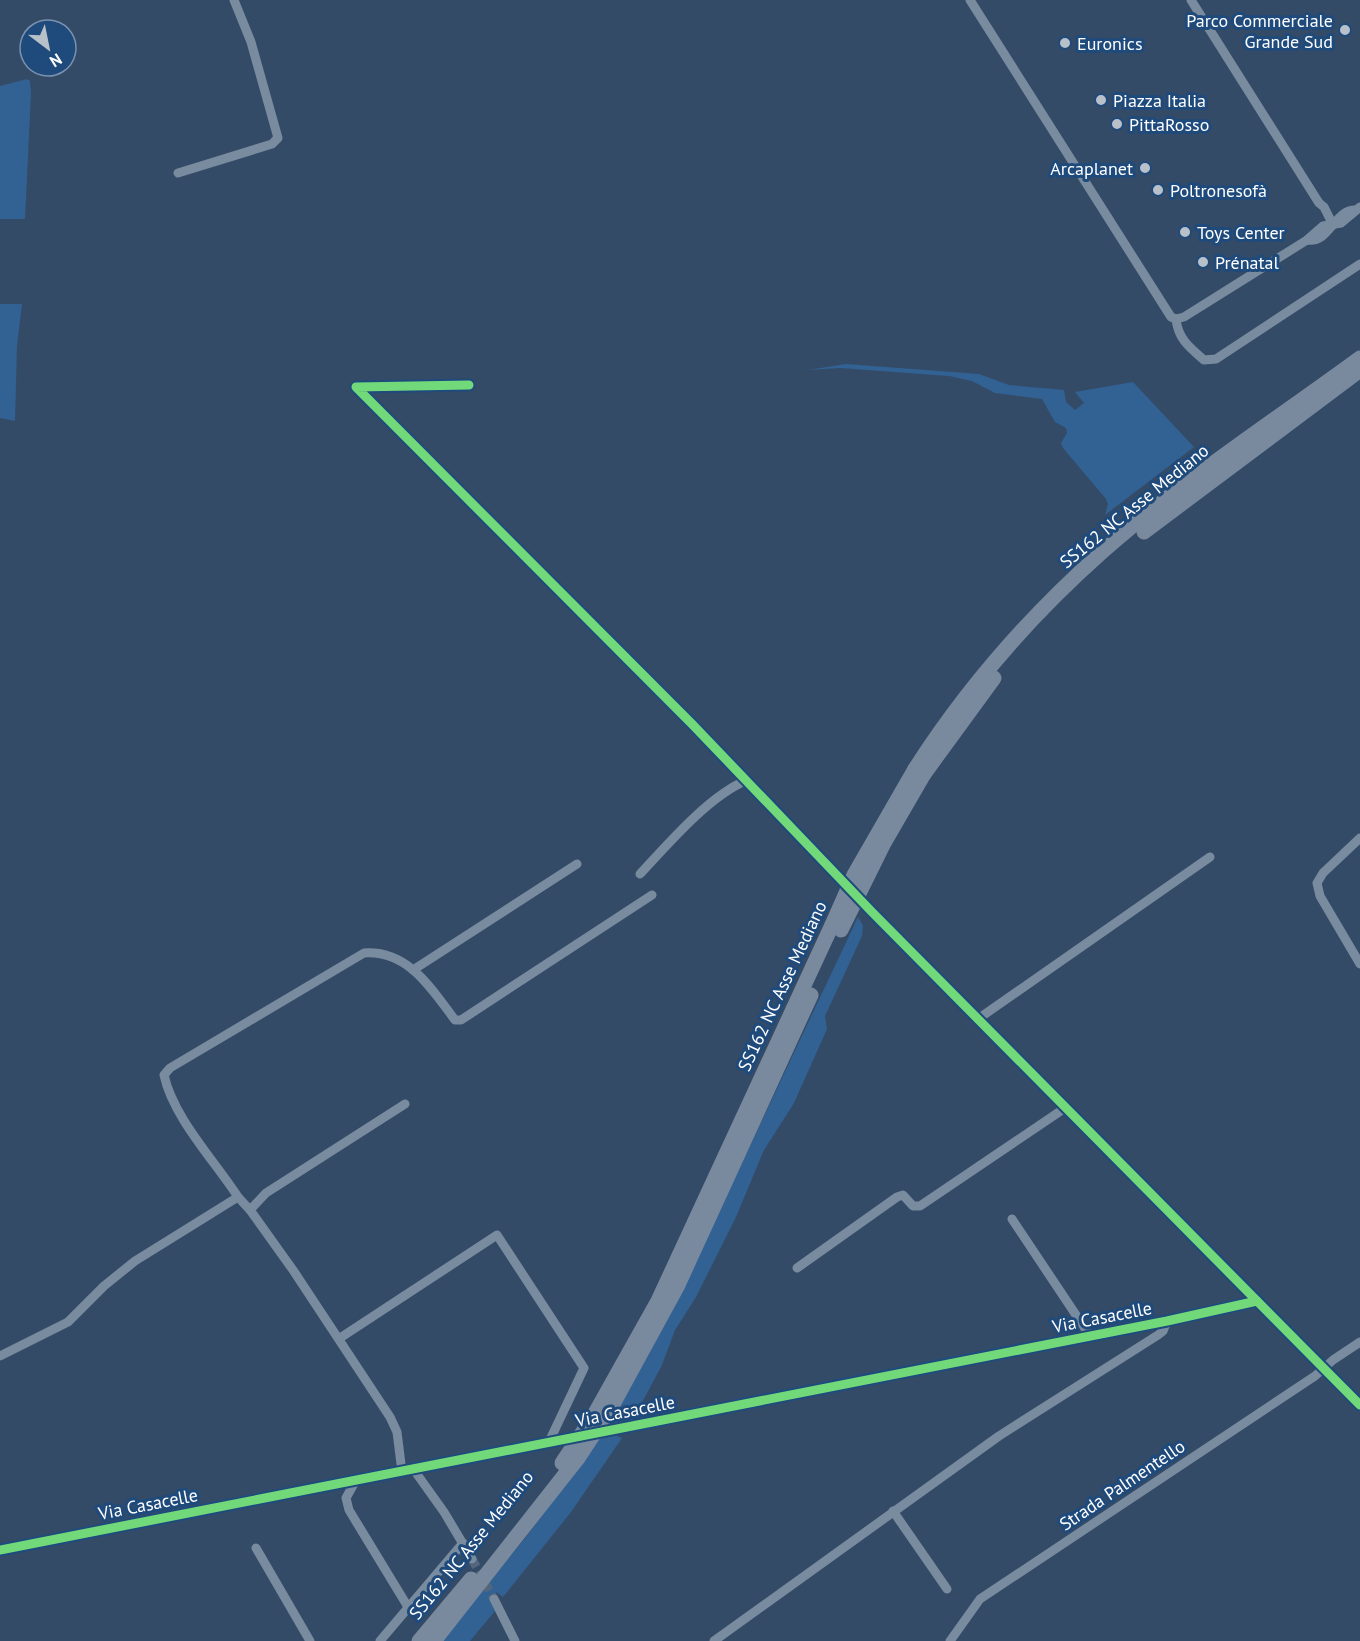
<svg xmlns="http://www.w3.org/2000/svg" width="1360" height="1641" viewBox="0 0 1360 1641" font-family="'PT Sans',sans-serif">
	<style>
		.green { fill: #326193 }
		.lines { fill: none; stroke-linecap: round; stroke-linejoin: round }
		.minor-tunnel { stroke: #52667e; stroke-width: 9; stroke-dasharray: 9 4.5; stroke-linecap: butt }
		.minor { stroke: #798b9e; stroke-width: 9 }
		.tertiary { stroke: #798b9e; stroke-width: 12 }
		.trunk { stroke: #7a8a9e; stroke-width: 15 }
		.trunk-bridge { stroke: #7a8a9e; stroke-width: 15 }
		.cycleway-casing { stroke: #1f4a7c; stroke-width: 13 }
		.cycleway { stroke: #71d979; stroke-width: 9 }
		.poi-dot { fill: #b8c0ca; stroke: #1f4a7c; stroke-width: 2 }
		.labels { text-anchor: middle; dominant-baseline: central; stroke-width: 6; stroke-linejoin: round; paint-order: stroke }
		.poi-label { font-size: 18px; fill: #fff; stroke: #1f4a7c; text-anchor: start }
		.street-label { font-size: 18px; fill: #fff; stroke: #1f4a7c }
	</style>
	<rect width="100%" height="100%" fill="#344b67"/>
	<g class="green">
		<path d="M27,79l3,2 1,12 -6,126h-25v-133z"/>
		<path d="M0,304h22l-5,42 -2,75 -15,-3z"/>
		<path d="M846,364l133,10 30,11 55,5 2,12 9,8 9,-7 -9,-11 58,-10 61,65 -89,68 3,-11 -2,-5 -43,-51 -2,-5 6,-10 -1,-5 -11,-6 -13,-23 -47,-6 -23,-12 -23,-5 -109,-8 -32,2z"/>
		<path d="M858,917l5,9 -1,10 -37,80 2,13 -33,74 -30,47 -28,67 -40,80 -21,33 -13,35 -31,58 -21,2 63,-116z"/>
		<path d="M615,1435l7,3 -51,74 -68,85 -7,-5 -7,7 6,12 -25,30h-29l85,-104 73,-99z"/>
	</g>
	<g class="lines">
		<path class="minor-tunnel" d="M472,1559l22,40"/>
		<g class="minor">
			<path d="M970,0l201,317 5,2 8,-2 123,-77 16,-14 18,-3 19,-16"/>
			<path d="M1191,0l128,203 5,4 9,18"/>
			<path d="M178,173l94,-29 6,-6 -27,-96 -17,-42"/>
			<path d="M1307,240c23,4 27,-31 49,-30"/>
			<path d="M1176,319c2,20 14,29 28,41l12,-1 144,-95"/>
			<path d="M469,385l-113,2 336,337 180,188 488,493"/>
			<path d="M1360,838l-37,35 -6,10 3,13 40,68"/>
			<path d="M640,874c28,-30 68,-77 105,-93"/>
			<path d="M413,970l164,-106"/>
			<path d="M978,1019l232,-162"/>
			<path d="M238,1197l12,13 43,60 97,147 7,15 5,40"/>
			<path d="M250,1210l16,-17 139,-89"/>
			<path d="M1012,1219l78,117"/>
			<path d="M797,1268l100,-71 6,-2 10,11h7l145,-98"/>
			<path d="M340,1338l157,-103 87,133 -36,76"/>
			<path d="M0,1356l68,-34 36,-36 31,-25 103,-64c-24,-37 -65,-80 -74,-122l6,-7 194,-115c44,-3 67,35 91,67h6l191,-125"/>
			<path d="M414,1470l30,42 28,47"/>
			<path d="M356,1480l-10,18 3,12 59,97"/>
			<path d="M893,1511l54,78"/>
			<path d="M256,1548l54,93"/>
			<path d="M494,1599l21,42"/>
			<path d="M380,1641l83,-98"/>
			<path d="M714,1641l285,-205 159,-101 5,-4 4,-10"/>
			<path d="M950,1641l30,-42 335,-223 18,-16 27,-18"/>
		</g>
		<path class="tertiary" d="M0,1550l1167,-229 90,-20"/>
		<g class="trunk">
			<path d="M1144,532l216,-162"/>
			<path d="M915,769c52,-81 115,-153 187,-217 80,-71 172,-131 258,-194"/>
			<path d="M924,774l70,-96"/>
			<path d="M611,1408l66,-121 134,-292"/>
			<path d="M593,1417l65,-116 174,-376"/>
			<path d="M419,1641l52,-62"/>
			<path d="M434,1641l144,-183"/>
		</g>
		<g class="trunk-bridge">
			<path d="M832,925l22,-50 61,-106"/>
			<path d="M841,930l43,-87 40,-69"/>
			<path d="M578,1458l33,-50"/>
			<path d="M562,1463l31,-46"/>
		</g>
		<defs>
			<g id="cycleway">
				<path d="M469,385l-113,2 336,337 180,188 488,493"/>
				<path d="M0,1550l1167,-229 90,-20"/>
			</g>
		</defs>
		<use href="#cycleway" class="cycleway-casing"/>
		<use href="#cycleway" class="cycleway"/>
	</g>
	<g class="poi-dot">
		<circle cx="1345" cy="30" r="6"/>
		<circle cx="1065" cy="43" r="6"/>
		<circle cx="1101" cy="100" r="6"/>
		<circle cx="1117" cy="124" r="6"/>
		<circle cx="1145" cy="168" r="6"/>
		<circle cx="1158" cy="190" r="6"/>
		<circle cx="1185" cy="232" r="6"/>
		<circle cx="1203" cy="262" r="6"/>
	</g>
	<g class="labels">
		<g class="poi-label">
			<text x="1333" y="20" text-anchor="end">Parco Commerciale<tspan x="1333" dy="21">Grande Sud</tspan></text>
			<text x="1077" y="43">Euronics</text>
			<text x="1113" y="100">Piazza Italia</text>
			<text x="1129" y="124">PittaRosso</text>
			<text x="1133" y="168" text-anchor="end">Arcaplanet</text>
			<text x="1170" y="190">Poltronesofà</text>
			<text x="1197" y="232">Toys Center</text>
			<text x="1215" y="262">Prénatal</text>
		</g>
		<g class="street-label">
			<text transform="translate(1134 506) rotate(-39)">SS162 NC Asse Mediano</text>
			<text transform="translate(782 986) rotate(-65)">SS162 NC Asse Mediano</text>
			<text transform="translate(1102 1317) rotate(-11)">Via Casacelle</text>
			<text transform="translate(625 1411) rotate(-11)">Via Casacelle</text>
			<text transform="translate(1122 1485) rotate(-34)">Strada Palmentello</text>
			<text transform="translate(148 1504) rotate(-11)">Via Casacelle</text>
			<text transform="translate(471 1545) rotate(-51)">SS162 NC Asse Mediano</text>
		</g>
	</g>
	<g transform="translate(48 48) rotate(148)"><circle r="28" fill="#1f4a7c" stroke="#7992b0" stroke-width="1.5"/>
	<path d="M0-4.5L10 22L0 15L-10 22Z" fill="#b8c0ca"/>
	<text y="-9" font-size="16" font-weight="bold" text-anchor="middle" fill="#ffffff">N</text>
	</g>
</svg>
